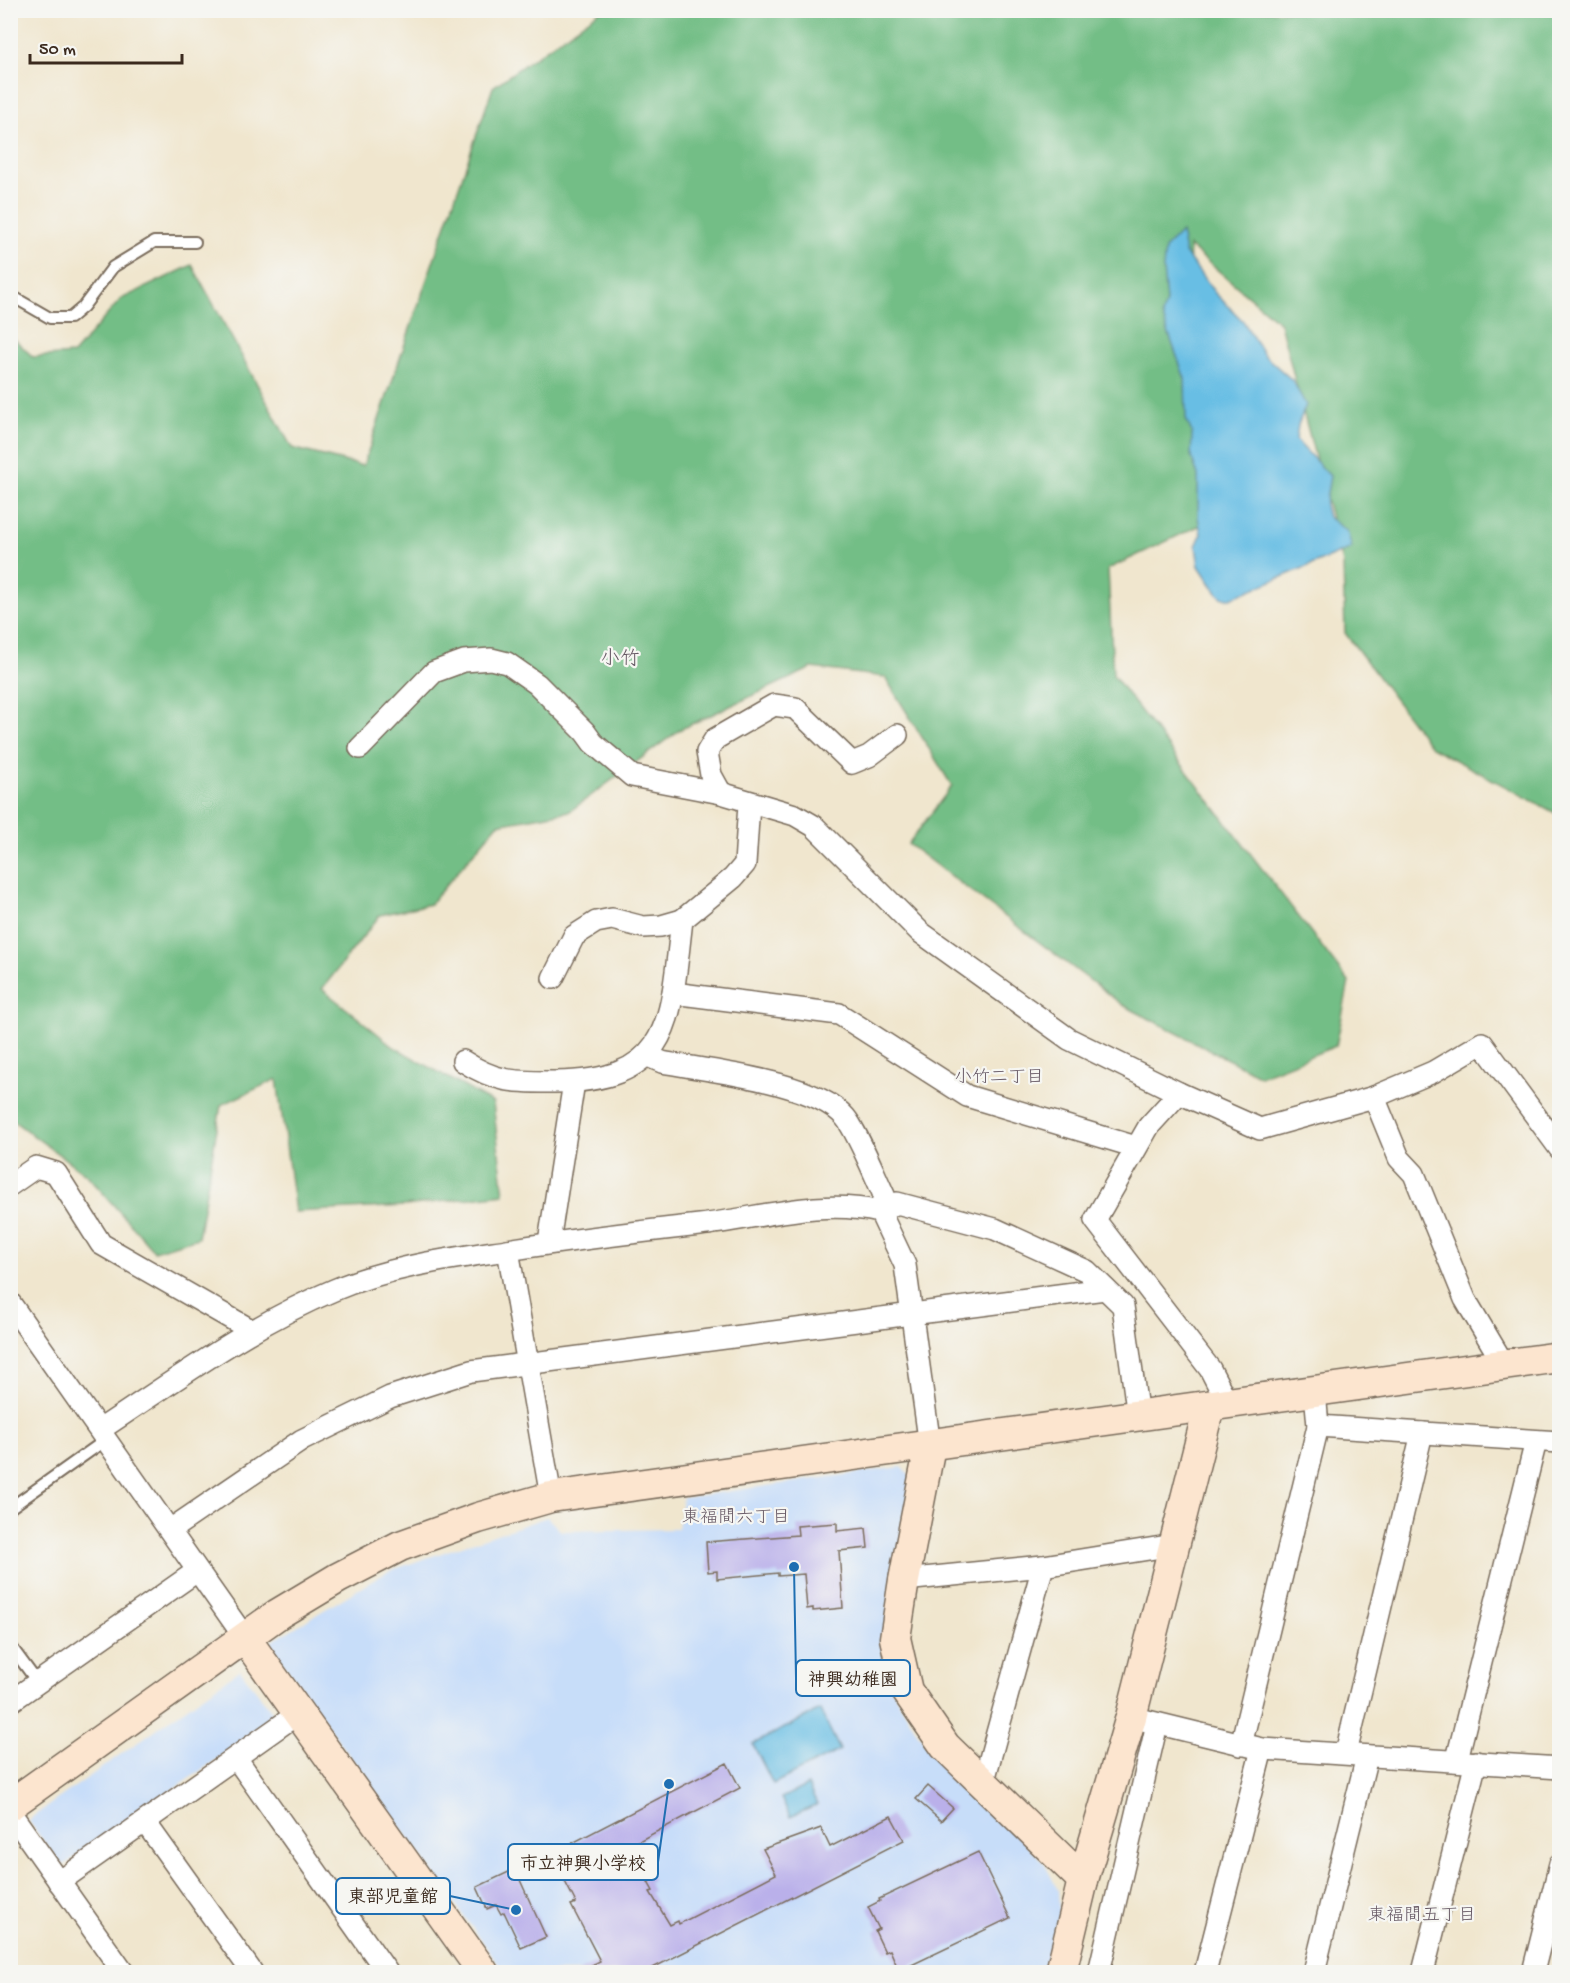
<svg xmlns="http://www.w3.org/2000/svg" width="1570" height="1983" viewBox="0 0 1570 1983" font-family="'Gochi Hand','Klee One',sans-serif">
	<style>
		.built { fill: #c7ddf9 }
		.forest { fill: #73be86; stroke: #577452; stroke-width: 1.5 }
		.water { fill: #67bee4; stroke: #517481; stroke-width: 1.5 }
		.building { fill: #bab0ea }
		.lines { fill: none; stroke-linecap: round; stroke-linejoin: round }
		.lane-casing { stroke: #7a6c5c; stroke-width: 14 }
		.street-casing { stroke: #7a6c5c; stroke-width: 24 }
		.secondary-casing { stroke: #7a6c5c; stroke-width: 33 }
		.lane { stroke: #fff; stroke-width: 10 }
		.street { stroke: #fff; stroke-width: 21 }
		.secondary { stroke: #fce5cf; stroke-width: 30 }
		.labels { text-anchor: middle; dominant-baseline: central; stroke-width: 4.5; stroke-linejoin: round; paint-order: stroke }
		.neighbourhood-label { font-size: 18px; fill: #675965; stroke: #f6f6f2 }
		.quarter-label { font-size: 20px; fill: #675965; stroke: #f6f6f2 }
		.leader { fill: none; stroke: #1f6fb2; stroke-width: 2 }
		.callout-dot { fill: #1f6fb2; stroke: #f6f6f2; stroke-width: 2 }
		.callout { fill: #f6f6f2; stroke: #1f6fb2; stroke-width: 2 }
		.callout-label { font-size: 18px; text-anchor: middle; font-weight: bold; fill: #3b2a1e }
	</style>
	<rect width="100%" height="100%" fill="#f6f6f2"/>
	<filter id="ink" filterUnits="userSpaceOnUse"><feTurbulence type="fractalNoise" baseFrequency=".0167" numOctaves="2"/><feDisplacementMap in="SourceGraphic" scale="12" xChannelSelector="R" yChannelSelector="G"/><feConvolveMatrix kernelMatrix="1 2 1 2 8 2 1 2 1" color-interpolation-filters="sRGB"/></filter>
	<filter id="wash" filterUnits="userSpaceOnUse"><feTurbulence type="fractalNoise" baseFrequency=".008" numOctaves="4" result="noise"/><feDisplacementMap in="SourceGraphic" scale="24" xChannelSelector="R" yChannelSelector="G"/><feGaussianBlur stdDeviation="1.35" result="paint"/><feColorMatrix in="noise" values="0 0 0 0 0 0 0 0 0 0 0 0 0 0 0 0 0 1.4 0 .05"/><feComposite in="paint" operator="in"/></filter>
	<g filter="url(#wash)">
		<rect width="100%" height="100%" fill="#f0e6ce"/>
		<g class="built">
			<path d="M901,1467l12,12 -28,174 2,21 9,23 23,38 124,126 15,29 2,35 -19,47h-537l-235,-329 120,-72 158,-54 14,14 117,-2 4,-31z"/>
			<path d="M240,1670l37,48 -215,148 -34,-46z"/>
		</g>
		<path class="forest" d="M600,11h959v804l-128,-68 -86,-114 -2,-70 -63,-240 -91,-77 16,277 -97,46 5,106 236,307 -13,64 -76,30 -137,-71 -215,-161 44,-58 -67,-109 -73,-9 -131,61 -111,82 -72,13 -68,80 -50,11 -58,74 72,58 99,56 11,91 -99,12 -110,6 -18,-133 -56,26 -23,133 -44,13 -66,-75 -77,-57 -1,-784 23,22 40,-3 48,-55 71,-34 100,183 71,18 130,-379z"/>
		<g class="water">
			<path d="M1181,232l4,21 30,40 28,28 21,34 28,25 14,25 -8,20 -2,15 34,36 -5,29 3,12 19,14 5,17 -121,50h-8l-6,-5 -18,-27 -3,-20 5,-11 -3,-18v-42l-7,-19 1,-23 -6,-14 -1,-40 -23,-64 4,-13 -3,-33 2,-21z"/>
			<path d="M820,1710l20,40 -67,34 -20,-40z"/>
			<path d="M808,1785l9,20 -27,12 -9,-19z"/>
		</g>
		<g id="blocks">
			<g class="building">
				<path d="M837,1523v8l29,-3 2,20 -29,3 4,57 -30,3v-3l-6,1 -3,-35 -26,2v-3l-61,6v-8l-9,1 -2,-30 92,-7 -1,-9z"/>
				<path d="M727,1763l13,25 -107,56 19,36 -4,2 5,9 -3,1 20,33 8,-4 1,3 97,-50 -13,-25 58,-21 9,19 61,-31 13,24 -259,132h-67l22,-11 -29,-56 5,-2 -25,-49z"/>
				<path d="M928,1786l25,22 -12,13 -25,-22z"/>
				<path d="M978,1852l32,66 -111,53 -9,-21 -5,2 -10,-21 4,-2 -11,-22 12,-6 -1,-2z"/>
				<path d="M515,1869l31,68 -25,11 -17,-36 -3,2 -5,-9 -9,4 -10,-22z"/>
			</g>
		</g>
	</g>
	<g filter="url(#ink)">
		<use href="#blocks" fill-opacity="0" stroke="#7a6c5c" stroke-width="1.5"/>
		<g class="lines">
			<defs>
				<g id="lane">
					<path d="M10,295l40,23h20l13,-11 30,-40 41,-25h41"/>
					<path d="M10,1508l97,-69"/>
					<path d="M10,1645l28,38"/>
				</g>
				<g id="street">
					<path d="M360,748l74,-76 30,-11 27,-2 16,4 30,21 48,48 8,11 39,33 89,17 74,22 19,11 106,106 149,107 110,54 81,36 114,-32 59,-25 49,-29 78,106"/>
					<path d="M721,793l-10,-18 -4,-23 8,-13 59,-34 21,3 57,55 17,-7 28,-21"/>
					<path d="M553,978l21,-42 22,-14 16,-3 31,8 18,-1 21,-6"/>
					<path d="M673,993l166,21 128,82 169,51"/>
					<path d="M648,1056l14,6c47,9 152,19 183,55 12,14 30,59 39,78l-4,17 25,53 25,181"/>
					<path d="M463,1061c34,22 52,21 92,21 120,-1 115,-64 127,-162l51,-42 12,-14 4,-60"/>
					<path d="M1179,1093l-30,33 -54,94 115,149 18,35"/>
					<path d="M1374,1097l25,61 15,16 51,125 38,64"/>
					<path d="M10,1185l26,-18 20,6 45,71 150,86"/>
					<path d="M549,1242l25,-160"/>
					<path d="M508,1250l43,247"/>
					<path d="M10,1303l235,335"/>
					<path d="M1318,1426l242,16"/>
					<path d="M101,1429c76,-50 149,-104 233,-139 54,-23 115,-31 173,-40 64,-10 129,-18 193,-25 60,-7 120,-27 180,-13l17,-9 98,26 92,42 36,35 15,111"/>
					<path d="M170,1530l132,-90 88,-43 81,-26 634,-82"/>
					<path d="M904,1580l139,-14 131,-21"/>
					<path d="M10,1702l187,-131"/>
					<path d="M1131,1717l131,32 298,19"/>
					<path d="M1241,1745l77,-319 -3,-34"/>
					<path d="M1346,1753l76,-320"/>
					<path d="M236,1758l151,214"/>
					<path d="M1457,1759l79,-318"/>
					<path d="M983,1784l60,-218"/>
					<path d="M10,1812l113,160"/>
					<path d="M145,1822l107,150"/>
					<path d="M59,1882l241,-170"/>
					<path d="M1099,1972l58,-248"/>
					<path d="M1205,1972l57,-223"/>
					<path d="M1314,1972l53,-216"/>
					<path d="M1423,1972l53,-210"/>
					<path d="M1533,1972l27,-108"/>
				</g>
				<g id="secondary">
					<path d="M930,1446l-26,134 -9,58 12,53 38,55 138,134"/>
					<path d="M245,1638l238,334"/>
					<path d="M10,1805l268,-191 60,-36 62,-32 78,-28 73,-21 1009,-140"/>
					<path d="M1061,1972l22,-92 48,-163 78,-310"/>
				</g>
			</defs>
			<use href="#lane" class="lane-casing"/>
			<use href="#street" class="street-casing"/>
			<use href="#secondary" class="secondary-casing"/>
			<use href="#lane" class="lane"/>
			<use href="#street" class="street"/>
			<use href="#secondary" class="secondary"/>
		</g>
	</g>
	<g class="labels">
		<g class="neighbourhood-label">
			<text x="999" y="1078">小竹二丁目</text>
			<text x="736" y="1518">東福間六丁目</text>
			<text x="1422" y="1916">東福間五丁目</text>
		</g>
		<g class="quarter-label">
			<text x="620" y="660">小竹</text>
		</g>
	</g>
	<path class="leader" d="M794 1567L796 1678M669 1784L658 1862M516 1910L450 1896"/>
	<g class="callout-dot">
		<circle cx="794" cy="1567" r="6"/>
		<circle cx="669" cy="1784" r="6"/>
		<circle cx="516" cy="1910" r="6"/>
	</g>
	<g class="callout">
		<rect x="796" y="1660" width="114" height="36" rx="6"/>
		<rect x="508" y="1844" width="150" height="36" rx="6"/>
		<rect x="336" y="1878" width="114" height="36" rx="6"/>
	</g>
	<g class="callout-label">
		<text x="853" y="1685">神興幼稚園</text>
		<text x="583" y="1869">市立神興小学校</text>
		<text x="393" y="1902">東部児童館</text>
	</g>
	<rect width="1570" height="1983" fill="none" stroke="#f6f6f2" stroke-width="36"/>
	<path d="M30 54v9h152v-9" fill="none" stroke="#3b2a1e" stroke-width="3"/>
	<text x="39" y="54" font-size="18" fill="#3b2a1e" stroke="#f6f6f2" stroke-width="4.5" paint-order="stroke">50 m</text>
</svg>
